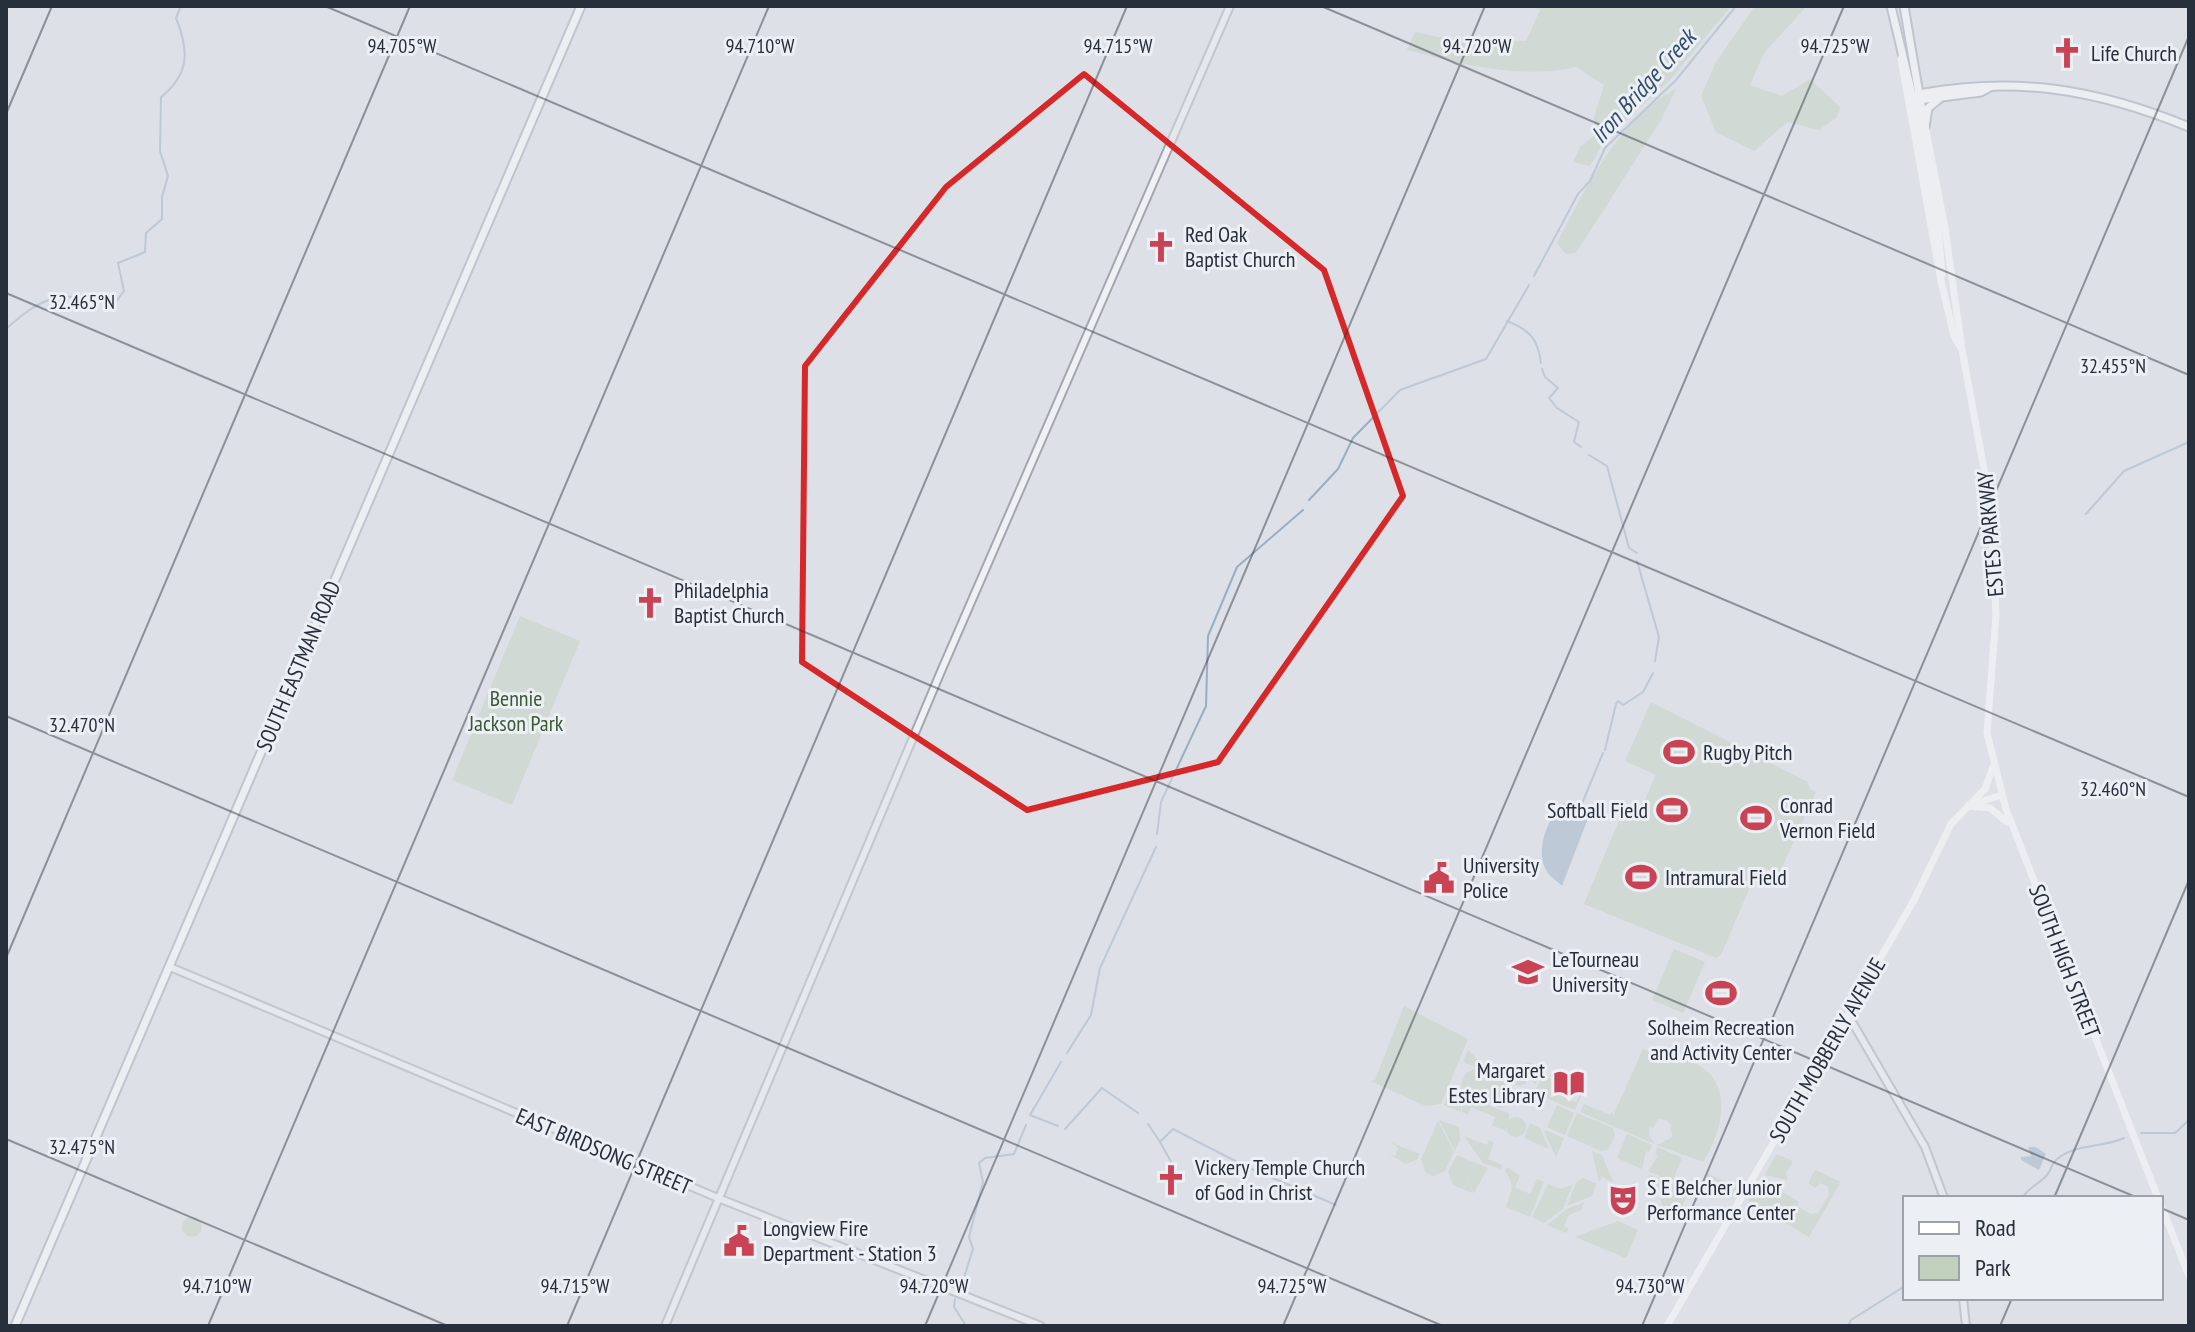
<svg xmlns="http://www.w3.org/2000/svg" width="2195" height="1332" viewBox="0 0 2195 1332" font-family="'PT Sans Narrow',sans-serif">
	<style>
		.green { fill: #c2d0be }
		.water { fill: #98aec6 }
		.lines { fill: none; stroke-linecap: round; stroke-linejoin: round }
		.stream { stroke: #98aec6; stroke-width: 2 }
		.tertiary-casing { stroke: #a3a7b0; stroke-width: 10 }
		.primary-casing { stroke: #9ca5b2; stroke-width: 11 }
		.tertiary { stroke: #eff1f5; stroke-width: 6 }
		.secondary { stroke: #fff; stroke-width: 7 }
		.primary { stroke: #fff; stroke-width: 7 }
		.marked { fill: none; stroke: #d62828; stroke-width: 6; stroke-linejoin: round }
		.ticks { fill: none; stroke: #272e3c; stroke-width: 2; stroke-opacity: 0.45 }
		.labels { text-anchor: middle; dominant-baseline: central; stroke-width: 6; stroke-linejoin: round; paint-order: stroke }
		.poi-label { font-size: 22px; fill: #272e3c; stroke: #eceff4; text-anchor: start }
		.street-label { font-size: 22px; fill: #272e3c; stroke: #eceff4 }
		.park-label { font-size: 22px; fill: #3b5834; stroke: #eceff4 }
		.water-label { font-size: 24px; font-style: italic; fill: #324d6f; stroke: #eceff4 }
		.ticks-label { font-size: 20px; text-anchor: middle; fill: #272e3c; stroke: #eceff4; stroke-width: 6; stroke-linejoin: round; paint-order: stroke }
	</style>
	<rect width="100%" height="100%" fill="#dde0e6"/>
	<g class="green">
		<path d="M1532,6h199l-60,73 -67,62 -14,25 -17,-4 7,-15 15,-12 -1,-18 10,-32 -28,-18c-58,13 -113,-3 -169,-17l8,-18 28,6 83,3 14,-31z"/>
		<path d="M1755,6h52l-43,47 -14,32 32,11 28,-17 30,28 -3,10 -18,13 -32,-8 -33,29 -38,-19 -15,-36 15,-34z"/>
		<path d="M1676,89l-15,31 -85,133 -10,1 -9,-11c27,-51 64,-128 119,-154z"/>
		<path d="M520,616l60,25 -68,164 -60,-25z"/>
		<path d="M1651,702l157,80 2,7 6,3 -37,82 -20,-8 -38,89 -5,3 -132,-54 38,-91 14,6 20,-44 -31,-14z"/>
		<path d="M1674,949l31,13 -22,51 -31,-13z"/>
		<path d="M1404,1006l64,33 -27,65 -15,2 -56,-25 5,-1z"/>
		<path d="M1643,1049c11,5 20,6 27,7 64,9 60,63 33,106l-46,-17 16,-8 -3,-9 2,-2 -6,-6 -8,-1 -5,9 -4,-1v8l6,9 -75,-32 4,-8 26,11 2,-3 1,4z"/>
		<path d="M1468,1050l18,18 35,1 6,7 -1,7 -6,3 -57,-24z"/>
		<path d="M1529,1062l14,5 -8,18 -13,-19z"/>
		<path d="M1474,1069l36,15 4,9 -5,12 -8,3 -36,-15 -4,-9 5,-11z"/>
		<path d="M1544,1073v5h11l-5,13 26,11 8,-13 -9,21 -41,-17z"/>
		<path d="M1450,1090l11,3v19l-17,-7z"/>
		<path d="M1462,1094l48,20 -5,17 -13,-6 3,-8 -24,-10 -3,8 -6,-3z"/>
		<path d="M1557,1105l17,8 -9,22 -18,-8z"/>
		<path d="M1577,1113l36,15 2,7 -7,15 -7,1 -34,-15z"/>
		<circle cx="1516" cy="1127" r="10"/>
		<path d="M1439,1120l20,7 1,13 -5,11z"/>
		<path d="M1438,1121l16,31 -9,19 -12,5 -8,-4 -4,-13z"/>
		<path d="M1530,1123l10,5 9,21 -25,-11z"/>
		<path d="M1545,1130l19,8 -8,19 -12,-25z"/>
		<path d="M1627,1134l25,11 -3,7 -3,-1 -4,18 -25,-11z"/>
		<path d="M1464,1136l23,9 2,-5 5,3 -6,16 14,6 -1,4 -18,-6z"/>
		<path d="M1390,1142l29,12 -1,5 -12,5 -17,-10 6,2 3,-8z"/>
		<path d="M1658,1147l24,11 -10,24 -24,-11 10,-15 -3,-2z"/>
		<path d="M1592,1151l10,4 11,27 -11,-5 -3,5z"/>
		<path d="M1776,1154l17,7 -7,12 2,7 -23,-5z"/>
		<path d="M1457,1155l31,13 -14,25 -10,-20 9,20 -20,-8 -5,-13z"/>
		<path d="M1507,1167l13,9 -5,11 15,7 7,-15 7,3 -14,35 -24,-10c5,-15 10,-24 -1,-35z"/>
		<path d="M1815,1170l26,12 -32,55 -61,-36 14,-21 37,22 -2,4 14,8 7,-1 11,-19 -1,-7 -8,-4 -4,5 -8,-5z"/>
		<path d="M1708,1174l29,12 -5,13 -30,-10z"/>
		<path d="M1651,1175l36,16 1,4 -11,20 -19,-5 4,-4 -4,-19 -10,-11z"/>
		<path d="M1583,1178l13,6 -4,12 -25,10 9,-24z"/>
		<path d="M1548,1184l13,5 12,-5 -10,25 -19,14 -12,-6z"/>
		<path d="M1585,1202l-4,8 -12,5 -5,11 5,3 -3,4 -19,-8 20,-16z"/>
		<circle cx="192" cy="1227" r="10"/>
		<path d="M1618,1221l20,9 -12,28 -51,-21z"/>
	</g>
	<g class="water">
		<path d="M1564,803l11,1 15,9 -28,73c-6,-6 -14,-10 -17,-18 -9,-20 3,-52 19,-65z"/>
		<path d="M2028,1147h8l10,7 -7,16 -18,-10v-3l10,-1z"/>
	</g>
	<g class="lines">
		<g class="stream">
			<path d="M1534,276l44,-82 12,-13 15,-33 71,-68 60,-74"/>
			<path d="M1507,321c23,9 31,18 34,42"/>
			<path d="M6,329c42,-38 56,-36 109,-26l9,-12 -6,-28 27,-11 1,-19 16,-14v-22l6,-21 -8,-25 1,-54c29,-23 28,-47 15,-79l5,-12"/>
			<path d="M1542,369l3,8 13,11 -9,10 8,10 22,14 -5,20 7,5"/>
			<path d="M1589,455l18,11 22,82 8,5"/>
			<path d="M1309,500l29,-31 15,-31 47,-48 86,-31 43,-74"/>
			<path d="M2086,514l38,-43 65,-29"/>
			<path d="M1637,561l22,76 -4,24"/>
			<path d="M1605,750l11,-46 2,-3 5,4 20,-13 10,-19"/>
			<path d="M1581,806l22,-53"/>
			<path d="M1157,834l4,-32 45,-96 2,-70 29,-69 66,-57"/>
			<path d="M1067,1053l24,-38 9,-47 56,-121"/>
			<path d="M1148,1124l12,18 13,-13 74,38 89,38"/>
			<path d="M1058,1126l-28,-11 31,-53"/>
			<path d="M1065,1129l37,-41 36,25"/>
			<path d="M2141,1133h34l14,-13"/>
			<path d="M1160,1142l15,27"/>
			<path d="M2022,1198c7,-11 16,-13 24,-22 5,-4 5,-12 10,-16 19,-17 47,-12 68,-22"/>
			<path d="M961,1287l12,-38 -4,-12 14,-55 -4,-19 6,-5 29,-4 12,-29"/>
			<path d="M955,1299l-1,8 12,19"/>
			<path d="M1848,1326l3,-6 54,-34"/>
		</g>
		<defs>
			<g id="tertiary">
				<path d="M170,967l548,231 323,128"/>
				<path d="M1848,1015l77,132 19,51"/>
				<path d="M1963,1298l3,28"/>
				<path d="M665,1326l277,-657 288,-663"/>
			</g>
			<g id="primary">
				<path d="M1891,6l22,93"/>
				<path d="M1904,6l16,94"/>
				<path d="M1913,99l6,-5c98,-18 178,-5 270,33"/>
				<path d="M1918,100l63,-8 9,-5"/>
				<path d="M1925,127l3,-19 11,-9"/>
				<path d="M15,1326l566,-1320"/>
			</g>
		</defs>
		<use href="#tertiary" class="tertiary-casing"/>
		<use href="#primary" class="primary-casing"/>
		<use href="#tertiary" class="tertiary"/>
		<g class="secondary">
			<path d="M1901,59l40,222 13,55 7,12"/>
			<path d="M1913,99l25,128 4,47"/>
			<path d="M1920,100l25,128 17,122 29,157 5,108 -9,118 19,76 152,389"/>
			<path d="M1973,804l29,-9"/>
			<path d="M1968,806l22,2 17,14"/>
			<path d="M2161,1205l28,71"/>
			<path d="M1667,1326l247,-426 37,-76 34,-35 8,-22"/>
		</g>
		<use href="#primary" class="primary"/>
	</g>
	<path d="M0 0H2195V1332H0ZM1084,74l240,196 79,226 -185,266 -191,48 -225,-148 3,-296 141,-179z" fill="#dde0e6" fill-opacity=".55" fill-rule="evenodd"/>
	<path class="marked" d="M1084,74l240,196 79,226 -185,266 -191,48 -225,-148 3,-296 141,-179z"/>
	<path class="ticks" d="M325,6l1864,791M1321,6l868,369M6,114l46,-108M6,293l2132,905M6,716l1437,610M6,958l404,-952M6,1139l442,187M2054,1198l135,-318M2161,1208l28,12M208,1326l561,-1320M567,1326l560,-1320M925,1326l560,-1320M1283,1326l561,-1320M1642,1326l547,-1290M2000,1326l12,-28"/>
	<defs>
		<symbol id="church-bare" viewBox="-9 -9 18 18"><path d="M-1.2-6h2.4v3.5h3.3v2.4h-3.3V6h-2.4V-.1h-3.3v-2.4h3.3Z" fill="#ca4355" stroke="#eceff4" stroke-width="2.5" paint-order="stroke"/></symbol>
		<symbol id="stadium-bare" viewBox="-9 -9 18 18"><path d="M0-5a6.5 5 0 1 0 0 10a6.5 5 0 1 0 0-10ZM-3.5-1.8h7v3.6h-7Z" fill="#ca4355" stroke="#eceff4" stroke-width="2.5" paint-order="stroke"/></symbol>
		<symbol id="civic-bare" viewBox="-9 -9 18 18"><path d="M-.6-6.5H3V-4.5H.6V-3L4-1V1h2V6H-6V1h2V-1L-.6-3ZM-1.2 2.5V6h2.4V2.5Z" fill="#ca4355" stroke="#eceff4" stroke-width="2.5" paint-order="stroke"/></symbol>
		<symbol id="university-bare" viewBox="-9 -9 18 18"><path d="M0-5L7-2L0 1L-7-2ZM-4 1L0 2.5L4 1V4Q0 6-4 4Z" fill="#ca4355" stroke="#eceff4" stroke-width="2.5" paint-order="stroke"/></symbol>
		<symbol id="library-bare" viewBox="-9 -9 18 18"><path d="M-6-4Q-3-5.5-.7-3.5V5Q-3 3-6 4ZM6-4Q3-5.5 .7-3.5V5Q3 3 6 4Z" fill="#ca4355" stroke="#eceff4" stroke-width="2.5" paint-order="stroke"/></symbol>
		<symbol id="theatre-bare" viewBox="-9 -9 18 18"><path d="M-5-5.5Q0-4 5-5.5V0Q5 5 0 6Q-5 5-5 0ZM-3.3-2.5H-1v1.5H-3.3ZM1-2.5H3.3v1.5H1ZM-2.8 1Q0 5.5 2.8 1Z" fill="#ca4355" stroke="#eceff4" stroke-width="2.5" paint-order="stroke"/></symbol>
	</defs>
	<g fill-rule="evenodd">
		<use href="#church-bare" x="2045" y="31" width="44" height="44"/>
		<use href="#church-bare" x="1139" y="225" width="44" height="44"/>
		<use href="#church-bare" x="628" y="581" width="44" height="44"/>
		<use href="#stadium-bare" x="1657" y="730" width="44" height="44"/>
		<use href="#stadium-bare" x="1650" y="788" width="44" height="44"/>
		<use href="#stadium-bare" x="1734" y="796" width="44" height="44"/>
		<use href="#stadium-bare" x="1619" y="855" width="44" height="44"/>
		<use href="#civic-bare" x="1417" y="856" width="44" height="44"/>
		<use href="#university-bare" x="1506" y="950" width="44" height="44"/>
		<use href="#stadium-bare" x="1699" y="971" width="44" height="44"/>
		<use href="#library-bare" x="1547" y="1061" width="44" height="44"/>
		<use href="#church-bare" x="1149" y="1158" width="44" height="44"/>
		<use href="#theatre-bare" x="1601" y="1178" width="44" height="44"/>
		<use href="#civic-bare" x="717" y="1219" width="44" height="44"/>
	</g>
	<g class="labels">
		<g class="poi-label">
			<text x="2091" y="53">Life Church</text>
			<text x="1185" y="234">Red Oak<tspan x="1185" dy="25">Baptist Church</tspan></text>
			<text x="674" y="590">Philadelphia<tspan x="674" dy="25">Baptist Church</tspan></text>
			<text x="1703" y="752">Rugby Pitch</text>
			<text x="1780" y="805">Conrad<tspan x="1780" dy="25">Vernon Field</tspan></text>
			<text x="1648" y="810" text-anchor="end">Softball Field</text>
			<text x="1463" y="865">University<tspan x="1463" dy="25">Police</tspan></text>
			<text x="1665" y="877">Intramural Field</text>
			<text x="1552" y="959">LeTourneau<tspan x="1552" dy="25">University</tspan></text>
			<text x="1721" y="1027" text-anchor="middle">Solheim Recreation<tspan x="1721" dy="25">and Activity Center</tspan></text>
			<text x="1545" y="1070" text-anchor="end">Margaret<tspan x="1545" dy="25">Estes Library</tspan></text>
			<text x="1195" y="1167">Vickery Temple Church<tspan x="1195" dy="25">of God in Christ</tspan></text>
			<text x="1647" y="1187">S E Belcher Junior<tspan x="1647" dy="25">Performance Center</tspan></text>
			<text x="763" y="1228">Longview Fire<tspan x="763" dy="25">Department - Station 3</tspan></text>
		</g>
		<g class="street-label">
			<text transform="translate(1990 534) rotate(-95)">ESTES PARKWAY</text>
			<text transform="translate(298 666) rotate(-67)">SOUTH EASTMAN ROAD</text>
			<text transform="translate(2065 961) rotate(69)">SOUTH HIGH STREET</text>
			<text transform="translate(1827 1050) rotate(-60)">SOUTH MOBBERLY AVENUE</text>
			<text transform="translate(604 1151) rotate(23)">EAST BIRDSONG STREET</text>
		</g>
		<g class="park-label">
			<text x="516" y="698">Bennie<tspan x="516" dy="25">Jackson Park</tspan></text>
		</g>
		<g class="water-label">
			<text transform="translate(1643 86) rotate(-48)">Iron Bridge Creek</text>
		</g>
	</g>
	<g class="ticks-label">
		<text x="760" y="53">94.710°W</text>
		<text x="1118" y="53">94.715°W</text>
		<text x="1477" y="53">94.720°W</text>
		<text x="1835" y="53">94.725°W</text>
		<text x="402" y="53">94.705°W</text>
		<text x="82" y="309">32.465°N</text>
		<text x="2113" y="373">32.455°N</text>
		<text x="82" y="732">32.470°N</text>
		<text x="2113" y="796">32.460°N</text>
		<text x="82" y="1154">32.475°N</text>
		<text x="217" y="1293">94.710°W</text>
		<text x="575" y="1293">94.715°W</text>
		<text x="934" y="1293">94.720°W</text>
		<text x="1292" y="1293">94.725°W</text>
		<text x="1650" y="1293">94.730°W</text>
	</g>
	<rect width="2195" height="1332" fill="none" stroke="#272e3c" stroke-width="16"/>
	<rect x="1903" y="1196" width="260" height="104" fill="#eceff4" stroke="#9da2aa" stroke-width="2"/>
	<rect x="1919" y="1222" width="40" height="12" fill="#ffffff" stroke="#9da2aa" stroke-width="2"/>
	<text x="1975" y="1236" font-size="24" fill="#272e3c">Road</text>
	<rect x="1919" y="1256" width="40" height="24" fill="#c2d0be" stroke="#9da2aa" stroke-width="2"/>
	<text x="1975" y="1276" font-size="24" fill="#272e3c">Park</text>
</svg>
